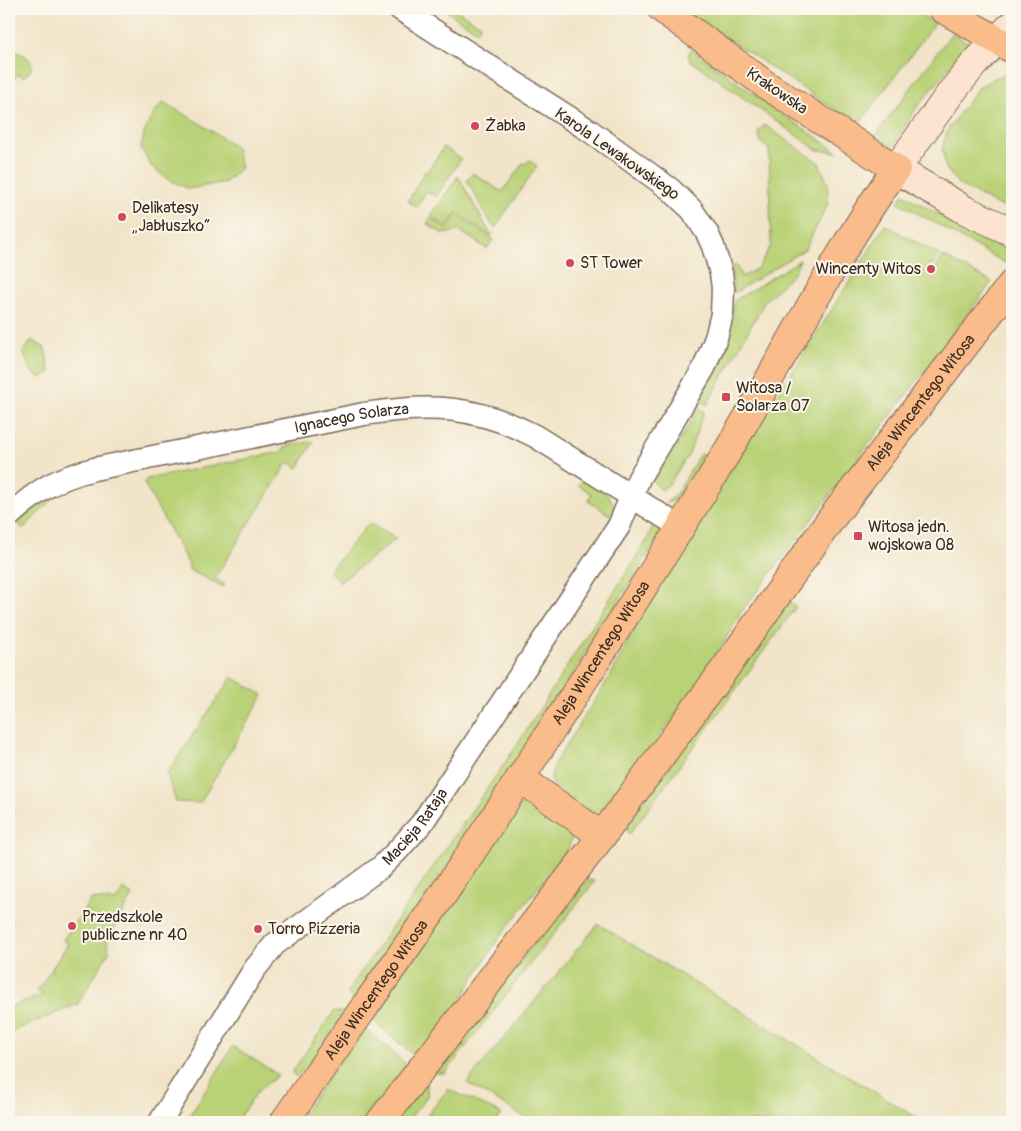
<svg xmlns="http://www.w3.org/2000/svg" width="1021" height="1131" viewBox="0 0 1021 1131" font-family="Pangolin,sans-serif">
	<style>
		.green { fill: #bad277; stroke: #7a7e4a }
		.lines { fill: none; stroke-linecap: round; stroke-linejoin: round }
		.minor-casing { stroke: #7b6b5a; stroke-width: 25 }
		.secondary-casing { stroke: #7b6b5a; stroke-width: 30 }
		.primary-casing { stroke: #7b6b5a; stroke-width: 30 }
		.minor { stroke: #fff; stroke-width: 22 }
		.secondary { stroke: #fde4d0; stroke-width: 28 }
		.primary { stroke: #f9bc8a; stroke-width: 28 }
		.poi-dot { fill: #d1495b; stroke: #fbf7ec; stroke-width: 2 }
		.labels { text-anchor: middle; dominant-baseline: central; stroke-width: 4; stroke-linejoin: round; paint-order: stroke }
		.street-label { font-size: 16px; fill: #3b2a1e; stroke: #fbf7ec }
		.poi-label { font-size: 16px; fill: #3b2a1e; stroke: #fbf7ec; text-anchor: start }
	</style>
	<rect width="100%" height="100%" fill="#fbf7ec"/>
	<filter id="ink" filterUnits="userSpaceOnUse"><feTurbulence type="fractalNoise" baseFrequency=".02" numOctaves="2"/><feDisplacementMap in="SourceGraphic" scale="10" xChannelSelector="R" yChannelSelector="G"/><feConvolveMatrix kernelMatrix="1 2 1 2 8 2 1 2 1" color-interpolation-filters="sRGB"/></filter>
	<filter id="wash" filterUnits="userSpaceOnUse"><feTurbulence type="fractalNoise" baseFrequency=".0096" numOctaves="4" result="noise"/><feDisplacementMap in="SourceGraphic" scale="20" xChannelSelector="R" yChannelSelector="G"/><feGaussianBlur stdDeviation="1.12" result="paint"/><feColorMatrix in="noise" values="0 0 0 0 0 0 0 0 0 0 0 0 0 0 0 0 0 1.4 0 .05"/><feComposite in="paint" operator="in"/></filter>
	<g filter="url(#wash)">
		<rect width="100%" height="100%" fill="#f1e4c8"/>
		<g class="green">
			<path d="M443,9h11l27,16 -4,6z"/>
			<path d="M683,9h227l25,14 -77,102z"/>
			<path d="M952,33l17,10 -54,67 -23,38 -17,-12z"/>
			<path d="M691,49l71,51 76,52 -21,-2 -127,-90 -2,-5z"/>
			<path d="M14,52c15,2 26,14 10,25l-6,-3 -9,13v-34z"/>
			<path d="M1009,75h3v134l-12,-3 -42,-22 -12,-16 -4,-20 6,-19 30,-41 18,-11z"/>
			<path d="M163,102l38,22 35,23 5,21 -15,14 -37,7 -22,-10 -16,-13 -10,-18c3,-20 9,-30 22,-46z"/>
			<path d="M763,126h3l53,37 9,21 -1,22 -22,43 -71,44 -3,-26 5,-2 6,12 16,-9 13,-23 -2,-96 -8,-6 -3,-11z"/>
			<path d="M444,147l17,12 -25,38 -9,-6 -11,16 -8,-6 17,-30 2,1z"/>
			<path d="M529,160l8,6 -42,62 -3,-3 -25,-44 6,-8 29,19 21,-29 3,1z"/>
			<path d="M458,176l32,57 3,1 -2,2 -35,-23 -10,14 -15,-11z"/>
			<path d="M903,194l49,28 60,30 -7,11 -107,-61z"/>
			<path d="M456,215l37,24 -6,10 -27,-18 -17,3 -16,-10 3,-6 17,11z"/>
			<path d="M885,225l55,30 -7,10 -2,-1 -4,5 5,5 11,-18 49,26 -250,329 -42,72 -95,125c-5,2 -9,4 -15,3 -10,-3 -37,-22 -39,-32 0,-6 2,-11 4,-16l57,-90 41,-80z"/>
			<path d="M800,260l-7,14 -28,27 -58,104 -11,-6 33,-69 5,-29z"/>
			<path d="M32,340l13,8 5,25 -10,5 -9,-7 -8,-19z"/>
			<path d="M693,405l11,6 -15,43 -19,29 -8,7 -12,-11 18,-32h8l21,-36z"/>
			<path d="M314,441l-16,27 -10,-6 -73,116 10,7 -2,2 -34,-17v-5l-45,-82 3,-4 133,-27 8,-6z"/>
			<path d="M700,454l4,1 -10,27 -11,16 -16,5 12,-13z"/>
			<path d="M583,480h3c14,9 33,17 27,37l-25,-16 4,-7 -14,-9z"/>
			<path d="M65,487l-42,42 -7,-7z"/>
			<path d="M654,522l5,6 1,7 -166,263 -142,204 -4,-11 169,-246 130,-205z"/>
			<path d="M369,523l27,16 -56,43 -11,-11z"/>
			<path d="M789,601l7,6 -167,228 -3,-9z"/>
			<path d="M232,677l31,18 -63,108 -24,-1 -9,-29z"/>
			<path d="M530,801l39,24c3,10 3,15 -1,24l-70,90 -43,70 -38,49 -47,-40 145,-209z"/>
			<path d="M590,880l5,1 -150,192h-11l146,-188z"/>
			<path d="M123,889l10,6 -26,45 2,12 -31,52 -69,29v-26l34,-12 -6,-4 31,-47 -5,-4 28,-41 25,2z"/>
			<path d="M598,924l326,198h-391l-66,-39z"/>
			<path d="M334,1011l11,2 -33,48 -16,16 -4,-5z"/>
			<path d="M364,1027l45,40 -43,55h-69z"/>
			<path d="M233,1046l45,29 -21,17 -21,30h-50z"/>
			<path d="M426,1082l2,13 -21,27h-12z"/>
			<path d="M448,1089l54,25 -8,8h-72z"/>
		</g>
	</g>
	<g filter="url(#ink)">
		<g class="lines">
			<defs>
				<g id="minor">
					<path id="s1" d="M9,516c30,-27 46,-37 85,-47l270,-55c66,-10 111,-9 171,22l145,91"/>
					<path id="s2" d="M160,1122l94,-152 21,-26 106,-77 16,-16 25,-28 197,-297 20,-48 65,-110 12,-30 6,-24 1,-26 -2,-15 -8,-27 -6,-13 -15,-23 -22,-21 -80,-58 -190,-122"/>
				</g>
				<path id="secondary" d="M1012,25l-38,39 -24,30 -54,75 69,41 47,22"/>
				<g id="primary">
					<path d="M943,9l69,40"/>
					<path d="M520,778l82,58"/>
					<path id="s3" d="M284,1122c55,-80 112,-158 166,-238 90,-134 177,-270 262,-407 63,-102 115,-210 184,-308l-130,-84 -104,-76"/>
					<path id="s4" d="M380,1122l222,-286 127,-173 102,-144 181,-235"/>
				</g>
			</defs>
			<use href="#minor" class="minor-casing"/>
			<use href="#secondary" class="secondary-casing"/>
			<use href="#primary" class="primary-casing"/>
			<use href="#minor" class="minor"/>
			<use href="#secondary" class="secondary"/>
			<use href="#primary" class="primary"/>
		</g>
	</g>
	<g class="poi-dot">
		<circle cx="475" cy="126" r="5"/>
		<circle cx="122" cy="217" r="5"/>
		<circle cx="570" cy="263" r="5"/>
		<circle cx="931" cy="269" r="5"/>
		<rect x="721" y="392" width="10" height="10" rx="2.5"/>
		<rect x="853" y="531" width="10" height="10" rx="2.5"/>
		<circle cx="72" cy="926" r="5"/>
		<circle cx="258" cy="929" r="5"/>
	</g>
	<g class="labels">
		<g class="street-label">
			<text transform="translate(777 91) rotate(34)">Krakowska</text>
			<text transform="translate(617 154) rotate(35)">Karola Lewakowskiego</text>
			<text stroke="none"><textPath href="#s4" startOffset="900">Aleja Wincentego Witosa</textPath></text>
			<text stroke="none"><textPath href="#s1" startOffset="361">Ignacego Solarza</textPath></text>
			<text stroke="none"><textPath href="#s3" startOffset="566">Aleja Wincentego Witosa</textPath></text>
			<text stroke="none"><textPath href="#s2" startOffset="396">Macieja Rataja</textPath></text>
			<text stroke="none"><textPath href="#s3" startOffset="161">Aleja Wincentego Witosa</textPath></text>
		</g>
		<g class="poi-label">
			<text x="485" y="126">Żabka</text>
			<text x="132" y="208">Delikatesy<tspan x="132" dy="18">„Jabłuszko“</tspan></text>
			<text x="580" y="263">ST Tower</text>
			<text x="921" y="269" text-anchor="end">Wincenty Witos</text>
			<text x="736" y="388">Witosa /<tspan x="736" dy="18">Solarza 07</tspan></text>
			<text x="868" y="527">Witosa jedn.<tspan x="868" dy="18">wojskowa 08</tspan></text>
			<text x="82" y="917">Przedszkole<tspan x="82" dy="18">publiczne nr 40</tspan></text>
			<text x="268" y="929">Torro Pizzeria</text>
		</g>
	</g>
	<rect width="1021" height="1131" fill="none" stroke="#fbf7ec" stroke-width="30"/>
</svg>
